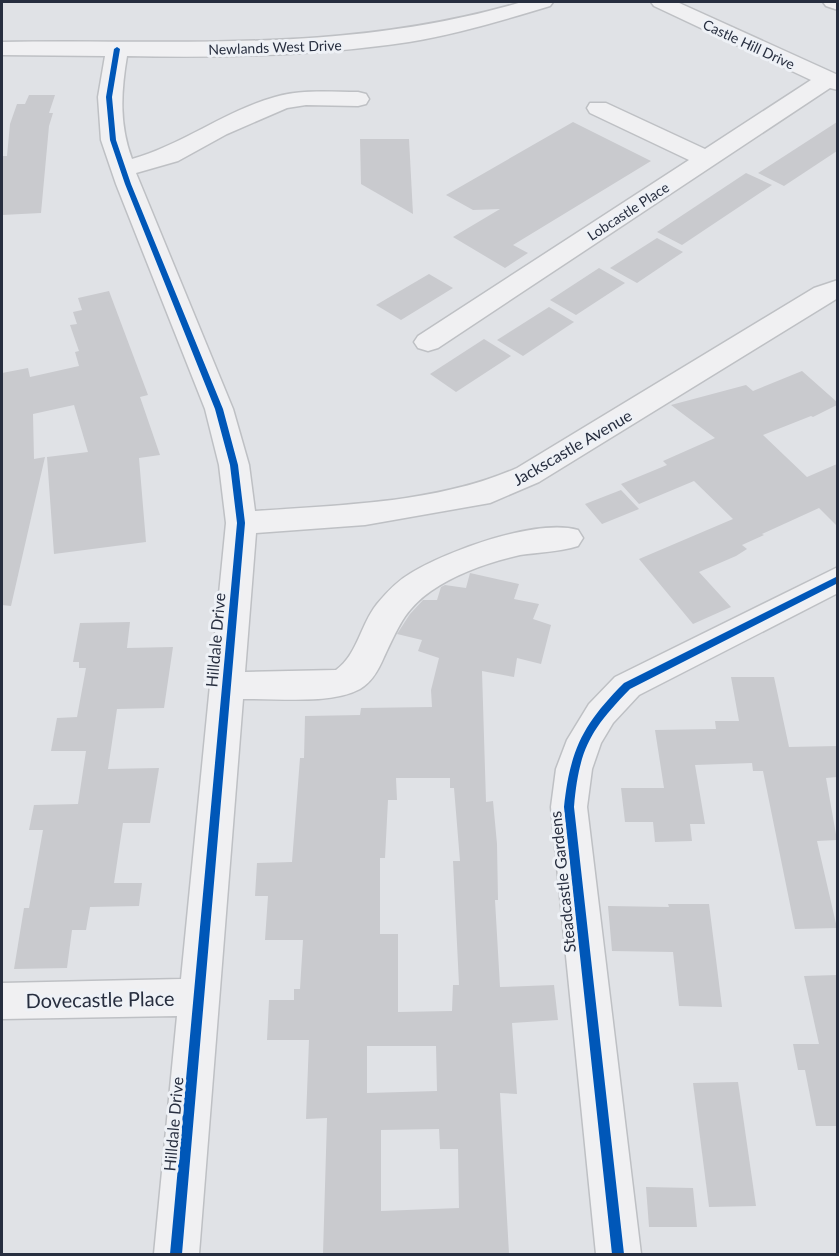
<svg xmlns="http://www.w3.org/2000/svg" width="839" height="1256" viewBox="0 0 839 1256" font-family="Lato,sans-serif">
	<style>
		.building { fill: #c9cace; fill-rule: evenodd }
		.lines { fill: none; stroke-linecap: round; stroke-linejoin: round }
		.minor-casing { stroke: #bec0c4; stroke-width: 3 }
		.minor { fill: #f0f0f2; fill-rule: evenodd }
		.cycleway-casing { stroke: #eef1f6; stroke-width: 4 }
		.cycleway { fill: #0057b8; fill-rule: evenodd }
		.labels { text-anchor: middle; dominant-baseline: central; stroke-width: 6; stroke-linejoin: round; paint-order: stroke }
		.far-street-label { font-size: 14px; fill: #272e3f; stroke: #eef1f6 }
		.street-label { font-size: 16px; fill: #272e3f; stroke: #eef1f6 }
		.near-street-label { font-size: 20px; fill: #272e3f; stroke: #eef1f6 }
	</style>
	<rect width="100%" height="100%" fill="#e0e2e6"/>
	<g class="building">
		<path d="M29,95h26l-6,18h4l-4,13 -8,87 -39,2v-59h5l3,-32 7,-20h8z"/>
		<path d="M573,122l78,39 -138,84 15,8 -23,15 -52,-31 47,-28 -27,1 -27,-15z"/>
		<path d="M837,122v29l-53,35 -26,-13z"/>
		<path d="M360,139h49l4,75 -52,-30z"/>
		<path d="M746,173l26,12 -90,60 -25,-13z"/>
		<path d="M657,238l26,14 -46,31 -27,-15z"/>
		<path d="M599,268l26,15 -49,32 -26,-15z"/>
		<path d="M429,274l24,14 -52,32 -25,-15z"/>
		<path d="M109,291l39,104 -8,2 20,58 -21,3 7,84 -92,12 -7,-97 41,-5 -14,-47 -41,9 1,45 11,-2 -34,149 -9,-1v-232l26,-5 2,9 49,-11 -4,-14 4,-1 -9,-26 7,-1 -4,-12 9,-2 -4,-12z"/>
		<path d="M549,307l25,15 -51,34 -26,-16z"/>
		<path d="M484,339l27,17 -55,36 -26,-18z"/>
		<path d="M802,371l35,31v3l-24,12 -2,-1 -48,19 44,42 30,-13v62l-18,-18 -57,26 2,1 -22,10 5,4 -11,7 -37,16 32,35 -38,17 -54,-65 94,-40 -39,-38 -55,23 -18,-20 46,-19 -4,-4 52,-23 -44,-33 75,-20 7,6z"/>
		<path d="M621,490l18,19 -37,15 -17,-20z"/>
		<path d="M470,573l49,11 -5,15 25,5 -6,15 18,6 -10,39 -24,-6 -3,19 -32,-6 4,131 7,-1 4,43 1,56h-3l5,87 54,-2 4,35 -46,3 5,71 -17,-1 9,161h-186l4,-136 -21,1 3,-79h-42l2,-40h25v-11h6l3,-49h-38l3,-44h-13l2,-33 35,-1 8,-104h4l1,-42 55,-1 1,-7 71,-1 -1,-17 8,-32 -21,-7 4,-11 -25,-6 13,-20 13,-14h14l4,-13 4,-2 21,3zM396,778h54v10h4l6,73h-7l6,124h-6l-1,26 -54,1v-78h-18v-76h5l3,-58h9zM367,1046h69l1,45 -70,2zM439,1129l1,20h18l1,59 -78,3v-81z"/>
		<path d="M130,622l-3,26 46,-1 -9,61 -47,1 -9,60 51,-1 -9,55h-27l-9,60h28l-3,23 -49,1 -4,23h-14l-5,38 -53,1 10,-61h5l14,-78h-14l5,-25 44,-1 8,-53h-35l6,-33 20,-1 9,-49h-7v-6h-6l7,-39z"/>
		<path d="M731,677h43l15,70 48,-1v31l-11,1 11,62 -20,1 20,87 -42,1 -32,-158h-10l-1,-8 -57,2 10,59h-15l2,17 -37,1 -2,-20h-28l-4,-34h43l-9,-58 61,-1 -1,-8h24z"/>
		<path d="M668,904h41l13,103 -43,-1 -6,-54 -61,-1 -4,-45 61,1z"/>
		<path d="M837,975v151h-21l-11,-56h-7l-5,-26h26l-15,-68z"/>
		<path d="M738,1082l18,124 -47,1 -16,-124z"/>
		<path d="M646,1187l47,1 4,39h-48z"/>
	</g>
	<g class="lines">
		<defs>
			<g id="minor">
				<path d="M522,2h31l-3,4c-46,14 -93,28 -141,36 -93,14 -188,16 -282,14 -6,36 -8,68 5,103 50,-14 93,-48 143,-62 27,-8 56,-5 83,-5l8,2 3,5 -3,5 -8,2 -52,-1 -19,3 -60,26 -49,27 -42,12 97,236 16,56 6,46c86,-6 183,-8 262,-43l297,-180 24,-8v18l-299,184 -49,21 -125,22 -109,8 -11,139 91,-2c22,-16 24,-45 41,-66 10,-12 20,-23 34,-31 36,-22 126,-55 167,-43l5,8 -5,8c-19,6 -39,6 -58,9 -31,7 -63,18 -89,36 -27,19 -33,37 -47,66 -5,12 -12,25 -24,32 -29,16 -84,9 -117,10l-44,555h-45l23,-238 -175,3v-36l179,-4 45,-456 -7,-58 -14,-56 -89,-225 -15,-44 -3,-43 7,-41 -103,-1v-13c182,-3 341,12 520,-40z"/>
				<path d="M651,2h26l161,73v15l-8,-2 -392,260 -10,3 -10,-3 -4,-6 4,-6 271,-176 -99,-47 -3,-5 3,-5h16l99,46 106,-69 -157,-74z"/>
				<path d="M823,2h15v8l-12,-4z"/>
				<path d="M838,567v26l-199,102 -26,28 -12,20 -9,26 -5,38 54,447h-45l-45,-447 5,-38 11,-29 22,-36 26,-27z"/>
			</g>
		</defs>
		<use href="#minor" class="minor-casing"/>
		<use href="#minor" class="minor"/>
		<defs>
			<g id="cycleway">
				<path d="M117,47l3,2 -8,48 4,43 15,44 92,225 15,56 7,58 -63,731h-12l67,-731 -7,-58 -15,-56 -90,-225 -15,-44 -4,-43 8,-48z"/>
				<path d="M838,576v7l-208,106c-40,41 -51,60 -56,118l50,447h-12l-48,-447c6,-57 19,-83 60,-124z"/>
			</g>
		</defs>
		<use href="#cycleway" class="cycleway-casing"/>
		<use href="#cycleway" class="cycleway"/>
	</g>
	<g class="labels">
		<g class="far-street-label">
			<text transform="translate(749 44) rotate(25)">Castle Hill Drive</text>
			<text transform="translate(275 47) rotate(-2)">Newlands West Drive</text>
			<text transform="translate(628 211) rotate(-33)">Lobcastle Place</text>
		</g>
		<g class="street-label">
			<text transform="translate(572 447) rotate(-30)">Jackscastle Avenue</text>
			<text transform="translate(215 640) rotate(-85)">Hilldale Drive</text>
			<text transform="translate(562 882) rotate(-96)">Steadcastle Gardens</text>
			<text transform="translate(173 1124) rotate(-85)">Hilldale Drive</text>
		</g>
		<g class="near-street-label">
			<text transform="translate(100 999) rotate(-1)">Dovecastle Place</text>
		</g>
	</g>
	<rect width="839" height="1256" fill="none" stroke="#272e3f" stroke-width="6"/>
</svg>
